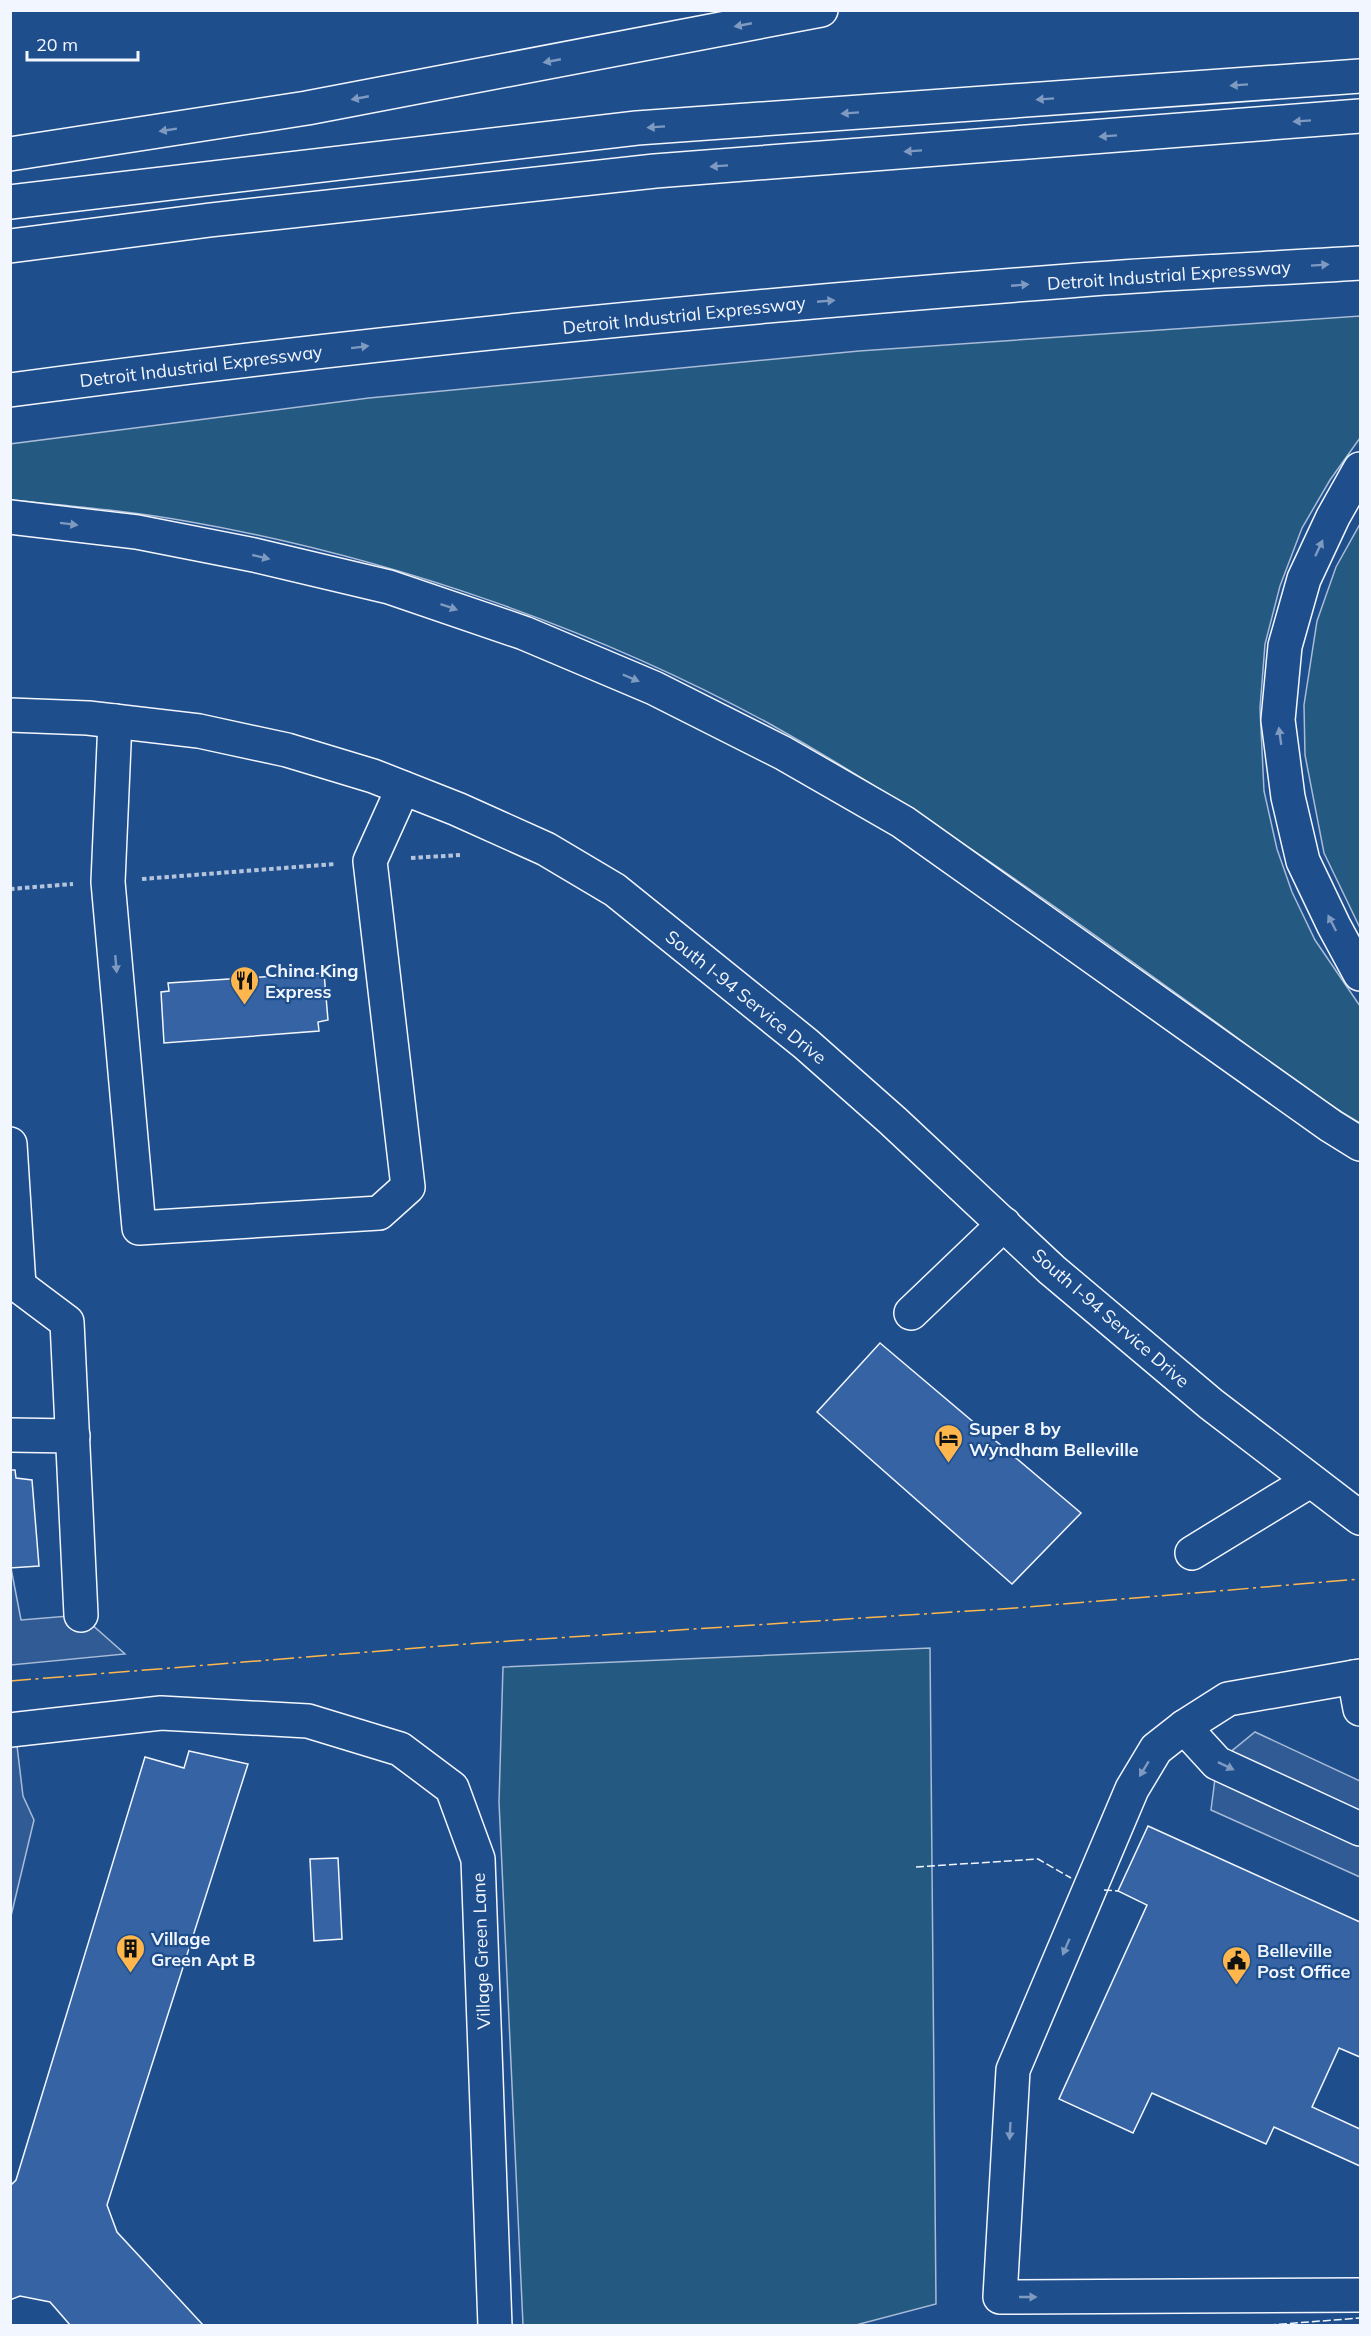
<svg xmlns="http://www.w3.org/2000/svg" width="1371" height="2336" viewBox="0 0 1371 2336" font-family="Mulish,sans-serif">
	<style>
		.green { fill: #245a82; stroke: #a8bbd7; stroke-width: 1.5 }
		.parking { fill: #305b95; stroke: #a8bbd7; stroke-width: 1.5 }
		.building { fill: #3563a3; stroke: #f2f6ff; stroke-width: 1.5 }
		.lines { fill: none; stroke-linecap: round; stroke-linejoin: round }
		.minor-casing { stroke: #f2f6ff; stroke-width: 36 }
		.highway-casing { stroke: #f2f6ff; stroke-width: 36 }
		.path { stroke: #b3c4dc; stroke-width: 4; stroke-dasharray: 4.5 3; stroke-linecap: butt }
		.minor { stroke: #1f4e8c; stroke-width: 33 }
		.highway { stroke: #1f4e8c; stroke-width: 33 }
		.fence { stroke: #f2f6ff; stroke-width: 1.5; stroke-dasharray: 8 3; stroke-linecap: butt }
		.power { stroke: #ffb74d; stroke-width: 1.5; stroke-dasharray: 21 4.5 3 4.5; stroke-linecap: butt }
		.oneway { fill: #7e9ac0 }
		.labels { text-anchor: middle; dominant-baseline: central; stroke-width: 4.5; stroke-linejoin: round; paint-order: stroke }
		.street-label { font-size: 18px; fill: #f2f6ff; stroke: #1f4e8c }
		.poi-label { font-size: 18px; font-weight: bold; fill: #f2f6ff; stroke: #1f4e8c; text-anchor: start }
	</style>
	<rect width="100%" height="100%" fill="#1f4e8c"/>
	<g class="green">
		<path d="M1360,316v122l-30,42 -28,48 -22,58 -15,58 -5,64 4,83 13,58 15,43 23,48 45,66v117c-47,-27 -92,-63 -136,-95 -86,-62 -173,-126 -261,-184 -63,-43 -127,-83 -193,-120 -176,-96 -381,-167 -579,-202 -59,-11 -120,-16 -180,-22l-1,-56 359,-46 490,-47z"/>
		<path d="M1360,524v404l-36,-75 -19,-98 -1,-50 13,-84 19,-54z"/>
		<path d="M930,1648l6,656 -80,21h-333l-24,-523 4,-135z"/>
	</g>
	<g class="parking">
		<path d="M11,1568l10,52 60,-5 44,39 -114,11z"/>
		<path d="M15,1729l8,67 11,24 -23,96 -1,-186z"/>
		<path d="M1255,1732l105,49v96l-149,-67 6,-47z"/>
	</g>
	<g class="building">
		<path d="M324,973l4,47 -10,2 1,9 -155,12 -3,-51 8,-1 -1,-8z"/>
		<path d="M880,1343l201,170 -69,71 -195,-172z"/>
		<path d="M10,1470h5l1,8 16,2 7,86 -29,2z"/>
		<path d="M189,1751l59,13 -141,441 10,27 87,94h-133l-21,-24 -30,-6 -10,4v-114l6,-6 129,-423 39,11z"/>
		<path d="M1148,1826l212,96v135l-21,-9 -27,59 48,22v37l-86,-39 -8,17 -114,-51 -19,40 -74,-34 88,-194 -29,-14z"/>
		<path d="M338,1858l4,81 -28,2 -4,-82z"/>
	</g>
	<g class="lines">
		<defs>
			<g id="minor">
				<path d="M10,715l78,3 111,13 88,19 86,26 84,33 89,40 69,41 191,154 87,77 159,149 159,134 149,114"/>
				<path d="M115,721l-7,161 31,346 240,-15 29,-26 -38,-326 33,-73"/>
				<path d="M10,1144l9,142"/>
				<path d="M10,1282l9,4 48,36 14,293"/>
				<path d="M911,1313l93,-89"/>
				<path d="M10,1435l63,1"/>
				<path d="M1192,1553l118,-72"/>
				<path d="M1360,1676l-132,23 -44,28 -28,22 -24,40 -119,281 -13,227 360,-2"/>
				<path d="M1354,1677l6,32"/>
				<path d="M1184,1727l33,36 143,66"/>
				<path d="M10,1730l151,-17 147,8 92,28 52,39 26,71 17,467"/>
			</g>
			<g id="highway">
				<path d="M10,154l297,-46 514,-98"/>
				<path d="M10,202l627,-74 723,-52"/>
				<path d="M10,246l200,-26 445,-49 705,-55"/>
				<path d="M10,390c352,-47 705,-82 1058,-109 97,-8 195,-12 292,-18"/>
				<path d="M1360,469l-27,48 -29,62 -19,67 -7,74 10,77 15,64 31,65 26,48"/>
				<path d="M10,517l127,15 117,23 135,32 135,46 130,55 129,65 120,69 428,304 29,18"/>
			</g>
		</defs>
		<use href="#minor" class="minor-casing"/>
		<use href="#highway" class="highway-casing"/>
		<g class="path">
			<path d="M411,858l49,-3"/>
			<path d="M142,879l193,-15"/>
			<path d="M10,889l63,-5"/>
		</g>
		<use href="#minor" class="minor"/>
		<use href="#highway" class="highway"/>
		<g class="fence">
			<path d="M916,1867l122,-8 33,19"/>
			<path d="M1104,1890l14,1"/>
			<path d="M1257,2326l103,-8"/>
		</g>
		<path class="power" d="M10,1681l469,-38 536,-35 345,-29"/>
	</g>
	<defs><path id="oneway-solid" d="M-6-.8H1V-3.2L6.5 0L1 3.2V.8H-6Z" transform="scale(1.5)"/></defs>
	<g class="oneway">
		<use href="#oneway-solid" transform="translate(743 25) rotate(169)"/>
		<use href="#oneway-solid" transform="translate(552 61) rotate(169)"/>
		<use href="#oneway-solid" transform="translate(1239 85) rotate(176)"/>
		<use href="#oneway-solid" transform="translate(360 98) rotate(169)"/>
		<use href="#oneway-solid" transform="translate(1045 99) rotate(176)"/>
		<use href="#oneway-solid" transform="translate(850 113) rotate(176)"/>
		<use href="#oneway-solid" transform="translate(1302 121) rotate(176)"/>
		<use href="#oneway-solid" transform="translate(656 127) rotate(176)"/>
		<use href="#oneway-solid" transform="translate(168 130) rotate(171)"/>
		<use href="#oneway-solid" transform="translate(1108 136) rotate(176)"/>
		<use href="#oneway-solid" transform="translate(913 151) rotate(176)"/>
		<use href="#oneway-solid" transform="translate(719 166) rotate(176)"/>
		<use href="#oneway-solid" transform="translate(1320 265) rotate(-4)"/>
		<use href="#oneway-solid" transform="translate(1020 285) rotate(-5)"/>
		<use href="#oneway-solid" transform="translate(826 301) rotate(-5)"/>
		<use href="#oneway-solid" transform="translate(360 347) rotate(-7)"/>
		<use href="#oneway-solid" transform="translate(69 524) rotate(7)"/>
		<use href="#oneway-solid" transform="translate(1319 548) rotate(-65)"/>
		<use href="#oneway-solid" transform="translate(261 557) rotate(13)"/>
		<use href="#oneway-solid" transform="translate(449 607) rotate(19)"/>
		<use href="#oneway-solid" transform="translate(631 678) rotate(23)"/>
		<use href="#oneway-solid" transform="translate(1280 736) rotate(-98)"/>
		<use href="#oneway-solid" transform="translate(1332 923) rotate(-117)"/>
		<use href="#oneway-solid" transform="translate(116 964) rotate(85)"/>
		<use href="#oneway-solid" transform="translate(1226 1766) rotate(26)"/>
		<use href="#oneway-solid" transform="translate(1144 1769) rotate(121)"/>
		<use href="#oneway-solid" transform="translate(1066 1947) rotate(113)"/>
		<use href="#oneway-solid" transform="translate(1010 2131) rotate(93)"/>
		<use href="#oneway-solid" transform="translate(1028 2297)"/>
	</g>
	<defs>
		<symbol id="restaurant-pin" viewBox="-11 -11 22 30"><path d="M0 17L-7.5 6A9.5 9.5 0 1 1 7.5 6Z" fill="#ffb74d" stroke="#1f4e8c"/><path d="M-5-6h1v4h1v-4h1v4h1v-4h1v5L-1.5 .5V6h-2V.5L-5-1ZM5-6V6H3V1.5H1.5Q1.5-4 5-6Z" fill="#111"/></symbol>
		<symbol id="hotel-pin" viewBox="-11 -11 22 30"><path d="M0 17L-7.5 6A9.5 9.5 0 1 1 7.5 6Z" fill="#ffb74d" stroke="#1f4e8c"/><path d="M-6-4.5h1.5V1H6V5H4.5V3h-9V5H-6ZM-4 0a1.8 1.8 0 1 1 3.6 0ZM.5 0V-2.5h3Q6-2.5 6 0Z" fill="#111"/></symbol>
		<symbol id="building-pin" viewBox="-11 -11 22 30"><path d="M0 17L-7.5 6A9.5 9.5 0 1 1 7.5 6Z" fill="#ffb74d" stroke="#1f4e8c"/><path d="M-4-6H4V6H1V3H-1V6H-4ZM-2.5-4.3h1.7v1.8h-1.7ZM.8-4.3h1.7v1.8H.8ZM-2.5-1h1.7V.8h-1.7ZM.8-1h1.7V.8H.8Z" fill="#111"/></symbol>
		<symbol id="civic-pin" viewBox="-11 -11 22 30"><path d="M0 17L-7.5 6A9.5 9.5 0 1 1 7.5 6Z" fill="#ffb74d" stroke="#1f4e8c"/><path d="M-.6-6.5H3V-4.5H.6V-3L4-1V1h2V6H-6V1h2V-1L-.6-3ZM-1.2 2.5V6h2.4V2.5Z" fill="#111"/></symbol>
	</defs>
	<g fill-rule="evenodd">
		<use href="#restaurant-pin" x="228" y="964" width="33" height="45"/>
		<use href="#hotel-pin" x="932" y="1422" width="33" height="45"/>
		<use href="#building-pin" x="114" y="1932" width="33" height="45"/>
		<use href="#civic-pin" x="1220" y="1944" width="33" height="45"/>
	</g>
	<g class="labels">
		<g class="street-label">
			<text transform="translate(1169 275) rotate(-4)">Detroit Industrial Expressway</text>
			<text transform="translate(684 315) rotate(-6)">Detroit Industrial Expressway</text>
			<text transform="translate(201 366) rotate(-7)">Detroit Industrial Expressway</text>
			<text transform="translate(746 997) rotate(39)">South I-94 Service Drive</text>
			<text transform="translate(1111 1318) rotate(41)">South I-94 Service Drive</text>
			<text transform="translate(481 1951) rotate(-92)">Village Green Lane</text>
		</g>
		<g class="poi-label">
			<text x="265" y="970">China King<tspan x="265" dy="21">Express</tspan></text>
			<text x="969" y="1428">Super 8 by<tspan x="969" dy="21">Wyndham Belleville</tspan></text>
			<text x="151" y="1938">Village<tspan x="151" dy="21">Green Apt B</tspan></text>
			<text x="1257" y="1950">Belleville<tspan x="1257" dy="21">Post Office</tspan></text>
		</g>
	</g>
	<rect width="1371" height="2336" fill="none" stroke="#f2f6ff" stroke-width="24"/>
	<path d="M27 51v9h111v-9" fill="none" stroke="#f2f6ff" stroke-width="3"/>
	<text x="36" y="51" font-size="18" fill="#f2f6ff" stroke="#1f4e8c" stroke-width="4.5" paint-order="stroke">20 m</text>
</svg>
